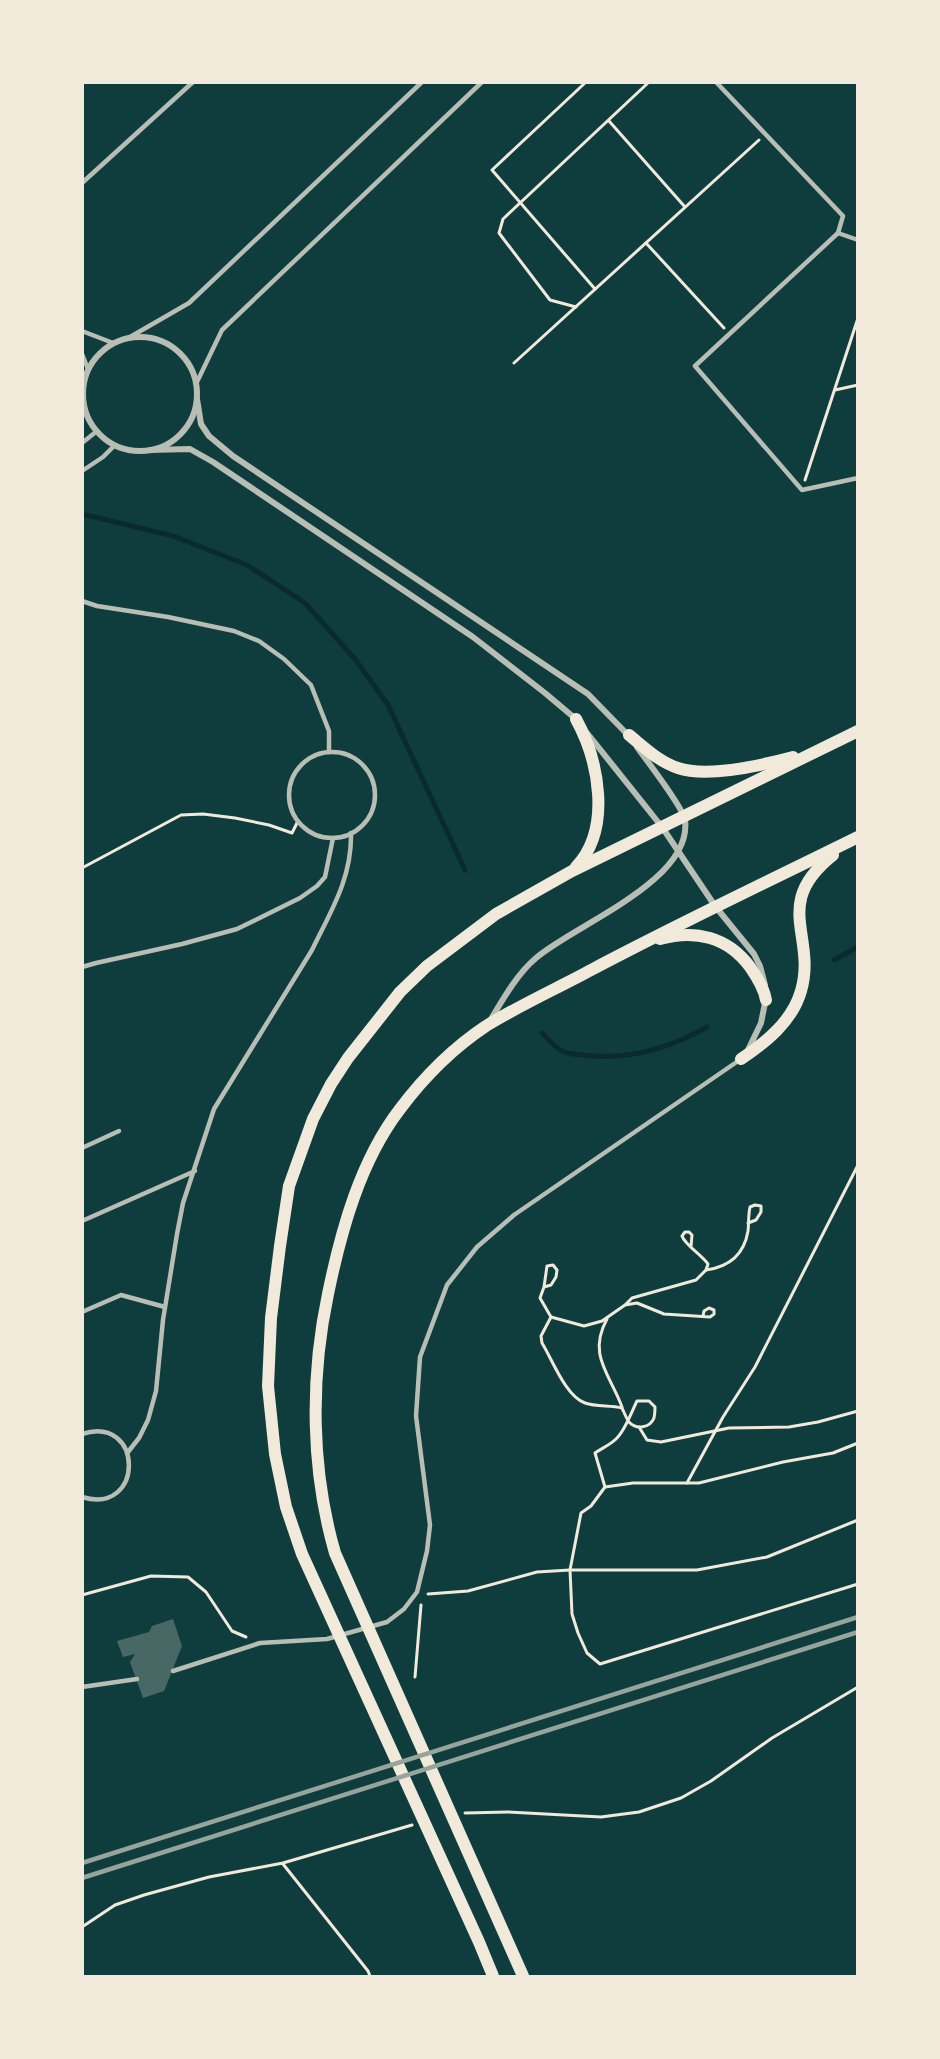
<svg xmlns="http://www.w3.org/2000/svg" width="940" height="2059" viewBox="0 0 940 2059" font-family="Inter,sans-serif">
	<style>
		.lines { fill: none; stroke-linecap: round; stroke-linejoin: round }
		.stream { stroke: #0a2a2b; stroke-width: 5 }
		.building { fill: #486865 }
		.path { stroke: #f1e9da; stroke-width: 3 }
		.service { stroke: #b8beb3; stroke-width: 4.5 }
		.minor { stroke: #b8beb3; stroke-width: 6 }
		.secondary { stroke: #f1e9da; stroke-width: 12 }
		.rail { stroke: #97a49c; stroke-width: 4.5 }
	</style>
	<rect width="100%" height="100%" fill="#0f3d3e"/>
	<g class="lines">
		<g class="stream">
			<path d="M82,514l91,22 74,29 58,38 50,56 33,46 77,165"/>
			<path d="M834,960l24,-13"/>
			<path d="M542,1033c7,7 13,15 22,19 5,2 12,2 18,3 45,6 86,-6 125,-28"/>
		</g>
	</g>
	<path class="building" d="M173,1619l9,27 -18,45 -21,7 -13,-36 5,-8 -12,3 -6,-16 32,-9 3,-6z"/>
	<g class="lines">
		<g class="path">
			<path d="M586,82l-94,88 103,119"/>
			<path d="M609,121l76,86"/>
			<path d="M646,243l78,85"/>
			<path d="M576,307l-26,-7 -51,-67 4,-14 146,-137"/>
			<path d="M514,363l245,-223"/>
			<path d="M835,390l23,-5"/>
			<path d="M805,480l53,-162"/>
			<path d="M82,868l99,-53 22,-1 32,4 34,7 23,8 6,-12"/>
			<path d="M706,1270c22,-3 38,-15 42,-39 1,-8 0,-15 2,-24l5,-2 6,1v6l-5,8 -8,3"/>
			<path d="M544,1287l7,-2 5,-8 1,-7 -4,-5 -6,1 -3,21 -4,11 11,19 -10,19 1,7c10,16 24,54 43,60 12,4 25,2 37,5 2,4 4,10 7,14 7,8 21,6 25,-4 1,-4 1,-7 1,-11l-6,-6h-12c-6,12 -12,30 -21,38 -6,6 -14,9 -21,14l10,34"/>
			<path d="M626,1304l6,-6 64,-18 10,-10 2,-6c-7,-10 -23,-19 -26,-28l3,-4h4l3,3 -1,12"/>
			<path d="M551,1317l33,9 18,-5 23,-16 12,-2 27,11 46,3 4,-3v-4l-5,-2 -5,3 -1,5"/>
			<path d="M607,1319c-20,36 3,55 15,88"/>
			<path d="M639,1427l8,13 14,2 68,-14 60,-1 29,-5 40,-11"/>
			<path d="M858,1443l-25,10 -50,9 -84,21h-66l-28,4 -14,19 -10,7 -11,57 2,44 6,19 9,20 13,11 258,-80"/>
			<path d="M687,1483l36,-66 32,-50 103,-202"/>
			<path d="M428,1594l40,-3 69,-19 33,-2h127l70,-13 91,-37"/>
			<path d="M82,1595l69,-19 37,1 18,15 26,39 14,6"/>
			<path d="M415,1677l6,-72"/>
			<path d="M465,1813l43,-1 93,5 38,-5 42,-14 30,-17 61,-43 86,-51"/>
			<path d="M283,1864l85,107 2,5"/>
			<path d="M82,1927l33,-22 29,-10 65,-18 74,-14 129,-38"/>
		</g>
		<g class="service">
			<path d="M716,82l127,134 -5,17"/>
			<path d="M82,183l111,-101"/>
			<path d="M858,240l-20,-7 -143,133 107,124 56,-12"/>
			<path d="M82,331l31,12"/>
			<path d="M130,337l59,-34 233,-221"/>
			<path d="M82,354l6,15"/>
			<path d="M196,384l26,-54 260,-248"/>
			<path d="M82,443l15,-12"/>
			<path d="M82,471l21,-14 12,-12"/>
			<path d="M82,601l15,5 71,11 66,14 25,10 25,18 27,26 18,46v21"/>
			<circle cx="332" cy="795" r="43"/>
			<path d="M82,967l14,-4 86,-19 55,-15 63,-31 17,-12 8,-9 8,-39"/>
			<path d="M82,1148l37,-17"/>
			<path d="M82,1221l113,-50"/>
			<path d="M82,1312l39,-17 44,12"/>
			<path d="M82,1434c62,-20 63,82 0,63"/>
			<path d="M128,1452l11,-14 9,-18 8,-29 7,-71 14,-86 6,-31 31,-94 98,-159c19,-39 40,-72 39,-117"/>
			<path d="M173,1671l87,-28 67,-4 60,-17 17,-13 13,-17 10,-41 3,-26 -14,-109 4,-59 27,-72 30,-38 37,-32 227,-156"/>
			<path d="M82,1687l55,-8"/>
		</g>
		<g class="minor">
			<circle cx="140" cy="394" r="57"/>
			<path d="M197,399l4,25 8,12 24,20 355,238 42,43"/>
			<path d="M150,450l40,-1 23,13 260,175 72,56 32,27"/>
			<path d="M587,733l75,94 53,79 39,48 6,12 5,19"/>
			<path d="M490,1021c13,-22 27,-47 46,-63 38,-33 157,-77 149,-138 -2,-13 -38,-59 -48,-73"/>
			<path d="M748,1050l13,-27 5,-25"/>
		</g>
		<g class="secondary">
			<path d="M576,719c23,42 36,110 0,148"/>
			<path d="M629,735c15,12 30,27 49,33 29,10 85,-3 115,-11"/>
			<path d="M660,939c35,-10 68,-2 90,28 7,10 14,21 16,33"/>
			<path d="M741,1059c25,-17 51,-37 60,-68 16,-55 -30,-87 32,-136"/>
			<path d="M493,1976l-14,-34 -177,-388 -16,-47 -11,-53 -7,-68 3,-68 9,-72 9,-60 24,-67 18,-35 17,-26 52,-66 27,-26 69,-52 76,-43 286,-140"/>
			<path d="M523,1976l-188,-423c-24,-83 -25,-174 -7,-259 13,-63 32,-133 72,-185 24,-32 53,-61 86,-83 34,-21 72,-38 107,-57 87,-46 176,-88 265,-132"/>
		</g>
		<g class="rail">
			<path d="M82,1863l776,-246"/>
			<path d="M82,1878l776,-246"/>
		</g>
	</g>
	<rect width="940" height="2059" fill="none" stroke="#f1e9da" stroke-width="168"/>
</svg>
